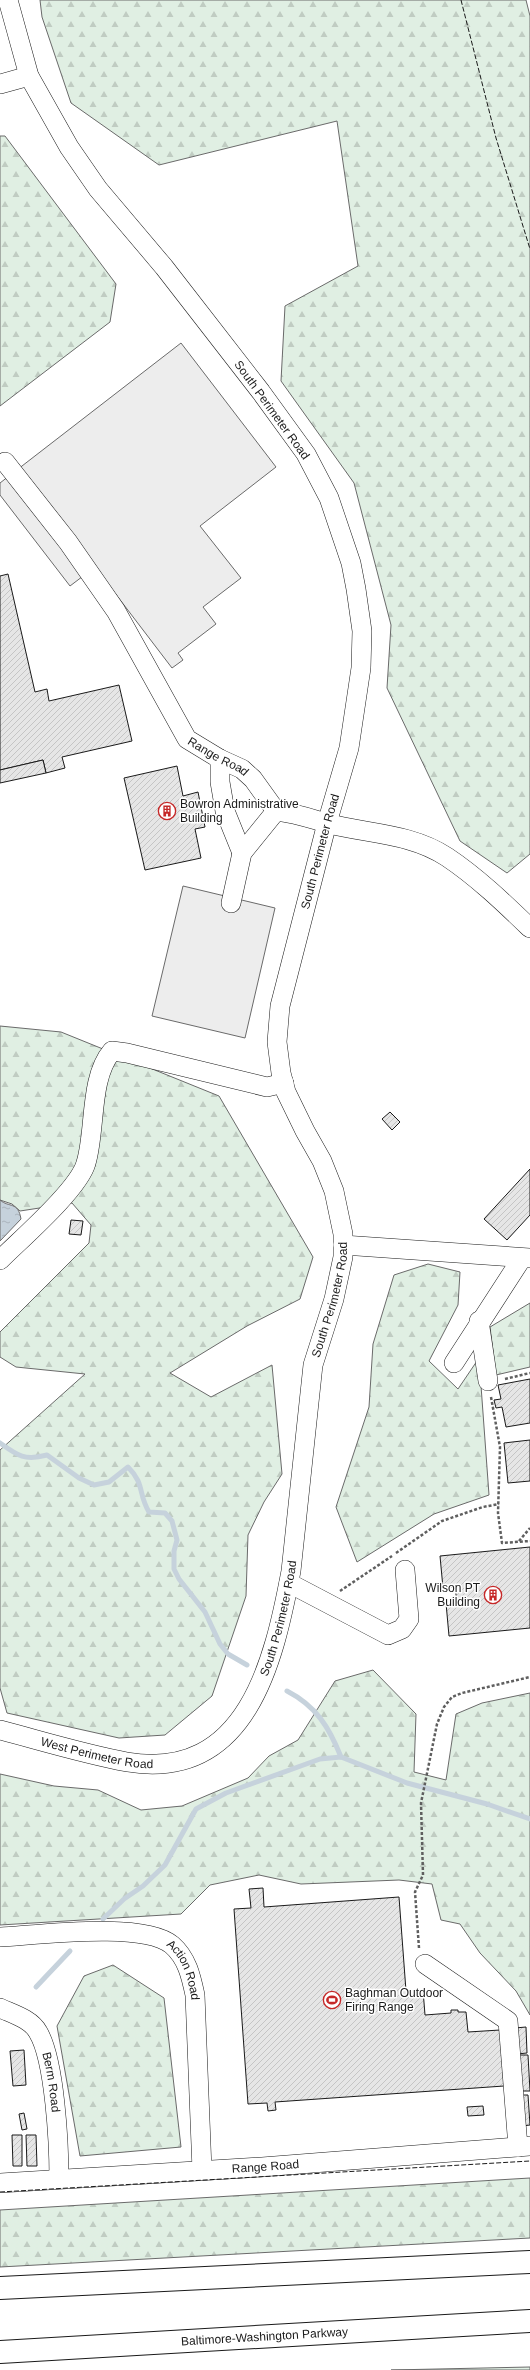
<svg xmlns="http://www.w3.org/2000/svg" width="530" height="2370" viewBox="0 0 530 2370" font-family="Arial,sans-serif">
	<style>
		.forest { fill: url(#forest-firs); stroke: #6a6a6a }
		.parking { fill: #ededed; stroke: #6a6a6a }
		.water { fill: url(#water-ripples); stroke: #6a6a6a }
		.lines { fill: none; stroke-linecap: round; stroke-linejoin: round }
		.stream { stroke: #c6d2dc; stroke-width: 5 }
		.building { fill: url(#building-hatch); stroke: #1a1a1a }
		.minor-casing { stroke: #1a1a1a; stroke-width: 20 }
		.highway-casing { stroke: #1a1a1a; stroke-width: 24 }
		.path { stroke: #5f5f5f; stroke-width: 2.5; stroke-dasharray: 3 2; stroke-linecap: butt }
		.minor { stroke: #fff; stroke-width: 19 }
		.highway { stroke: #fff; stroke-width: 22 }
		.fence { stroke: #1a1a1a; stroke-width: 1; stroke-dasharray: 5 2; stroke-linecap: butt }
		.labels { text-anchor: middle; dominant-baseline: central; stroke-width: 3; stroke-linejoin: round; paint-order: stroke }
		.street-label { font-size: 12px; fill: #1a1a1a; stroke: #fff }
		.poi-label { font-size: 12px; fill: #1a1a1a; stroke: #fff; text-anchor: start }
	</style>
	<defs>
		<pattern id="forest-firs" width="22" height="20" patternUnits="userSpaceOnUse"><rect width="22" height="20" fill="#e0efe3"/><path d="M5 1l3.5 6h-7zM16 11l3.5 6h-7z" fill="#c0ccc2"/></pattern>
		<pattern id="water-ripples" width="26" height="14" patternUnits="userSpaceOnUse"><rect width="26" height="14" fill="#c6d2dc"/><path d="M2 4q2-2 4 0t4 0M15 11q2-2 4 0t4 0" fill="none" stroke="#aab4bc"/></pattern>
		<pattern id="building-hatch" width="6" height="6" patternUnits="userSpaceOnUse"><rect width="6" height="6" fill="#e6e6e6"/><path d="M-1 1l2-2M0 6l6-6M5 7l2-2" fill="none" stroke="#c5c5c5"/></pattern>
	</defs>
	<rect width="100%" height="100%" fill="#fff"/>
	<g class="forest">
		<path d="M40,0h486l4,16v838l-23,19 -47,-32 -73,-153 4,-63 -37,-142 -73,-102 4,-75 73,-40 -21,-145 -178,44 -88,-62 -29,-86z"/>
		<path d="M0,136h5l111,148 -6,38 -110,84z"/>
		<path d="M0,1026l61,6 158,64 94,161 -13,42 -53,27 -77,47 41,24 61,-32 10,109 -18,28 -16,33 -2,61 -34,100 -47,39 -46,3 -112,-25 -7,-25v-238l85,-76 -69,-7 -16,-10v-25l89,-89 2,-18 -19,-22 -52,8 -8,-7 -12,-4z"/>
		<path d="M428,1264l32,8 -2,33 -29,56 29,28 19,-28 3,11 9,123 -55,19 -77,48 -21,-55 33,-100 4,-63 21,-69z"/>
		<path d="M530,1303v64l-34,8 -6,-48z"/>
		<path d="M373,1670l43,44 -2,58 32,8 10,-66 26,-11 48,-10v322l-14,-24 -36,-38 -20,-29 -19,-4 -9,-36 -33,-4 -98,4 -42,-9 -49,10 -29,29 -181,11v-151l54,12 44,4 43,20 41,-4 66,-28 21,-22 29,-16 37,-59z"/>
		<path d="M113,1965l51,33 17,149 -101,9 -23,-130 27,-50z"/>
		<path d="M530,2178v60l-530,29v-57z"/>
		<path d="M530,2367v3h-139z"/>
	</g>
	<g class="parking">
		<path d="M181,343l95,124 -76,59 41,52 -38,29 13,17 -38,29 5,7 -11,8 -77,-101 -25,19 -70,-91v-12z"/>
		<path d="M183,886l92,22 -30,130 -93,-22z"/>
	</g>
	<path class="water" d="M0,1200c9,8 18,1 21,19l-21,22z"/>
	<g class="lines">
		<g class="stream">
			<path d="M0,1443c18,13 25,18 47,12l32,23 15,7 15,-3 19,-15c17,17 10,27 21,45l16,1 7,8 5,19 -3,11v18l5,10 26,33 15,32 8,10 19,11"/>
			<path d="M287,1691c29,15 42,36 54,66"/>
			<path d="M103,1919l21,-20 19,-13 22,-21 31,-56 30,-16 94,-34 21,-2 66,26 80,21 43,15"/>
			<path d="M36,1987l34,-36"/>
		</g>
	</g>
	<g class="building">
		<path d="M8,574l27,118 12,-3 2,12 70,-16 13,56 -70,16 3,11 -19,5 -3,-13 -43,10v-194z"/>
		<path d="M43,760l3,13 -46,10v-13z"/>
		<path d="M177,766l6,30 15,-4 7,35 -10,2 6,29 -56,12 -21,-92z"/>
		<path d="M390,1112l10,10 -8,8 -10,-11z"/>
		<path d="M530,1169v46l-23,25 -23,-21z"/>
		<path d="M71,1220l12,1 -2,14 -12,-1z"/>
		<path d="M530,1379v44l-24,4 -4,-20 -6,1 -2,-8 7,-1 -3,-14z"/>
		<path d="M530,1440v41l-22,2 -4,-40z"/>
		<path d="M530,1547v81l-81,8 -3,-33 11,-1 -2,-15 -12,1 -3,-32z"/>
		<path d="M263,1888l1,19 135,-10 7,94 17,-1 2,25 26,-2v-3h7v2h8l2,20 32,-2 4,56 -229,16 1,8 -8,1 -1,-8 -19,1 -14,-195 17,-1 -2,-19z"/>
		<path d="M526,2027l1,26 -10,1 -2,-26z"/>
		<path d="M24,2050l2,35 -13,1 -3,-35z"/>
		<path d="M517,2055h11l2,36h-10z"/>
		<path d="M520,2095h8l2,30 -8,1z"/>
		<path d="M483,2106l1,9 -16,1 -1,-9z"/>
		<path d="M24,2113l3,16 -5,1 -3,-16z"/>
		<path d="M12,2135h10v31h-9z"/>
		<path d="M26,2135h10l1,31h-10z"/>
	</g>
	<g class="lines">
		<defs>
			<g id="minor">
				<path d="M0,84l29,-8"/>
				<path id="s1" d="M5,462l63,80 48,69 71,128 33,20 22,10 11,10 23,32c19,2 33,7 50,12 41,11 85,10 121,34 30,20 57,46 83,71"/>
				<path d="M220,759v23l5,29 17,42"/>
				<path d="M231,903l11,-50 34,-42"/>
				<path d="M343,1245l187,13"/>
				<path d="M0,1260c21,-21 79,-71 86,-97 10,-33 3,-85 26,-112l15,2 140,34 17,-4"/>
				<path d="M479,1321l9,60"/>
				<path d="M454,1363l68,-105"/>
				<path d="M289,1583l99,52 14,-6 7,-10 -4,-49"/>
				<path id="s2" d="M0,1730c42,11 84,24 127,32 120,20 147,-101 164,-191l22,-206 21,-66 9,-42v-23l-9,-43 -12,-30 -17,-30 -19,-39 -5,-19 -4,-31 3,-36 47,-183 22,-75 12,-80 1,-37 -6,-42 -5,-26 -22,-65 -23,-44 -45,-62 -97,-125 -66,-78 -29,-42 -40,-71 -21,-76"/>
				<path id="s3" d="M0,1937c38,-2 144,-16 172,8 15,13 19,31 23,50l7,175"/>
				<path d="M425,1964l83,57 10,126"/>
				<path id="s4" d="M0,2008c13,6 31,11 38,24 17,28 21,113 21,147"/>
				<path id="s5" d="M0,2183l262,-16 268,-21"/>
			</g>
			<g id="highway">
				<path d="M0,2288l530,-26"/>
				<path id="s6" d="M0,2352l530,-31"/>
			</g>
		</defs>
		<use href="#minor" class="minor-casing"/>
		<use href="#highway" class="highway-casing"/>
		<g class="path">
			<path d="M505,1379l25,-6"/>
			<path d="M491,1397l9,50 -2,66 4,30 28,-2"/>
			<path d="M519,1541l11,-13"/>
			<path d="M396,1553l46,-32 41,-14 16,-3"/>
			<path d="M340,1591l52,-35"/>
			<path d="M419,1948l-4,-56 8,-17 -2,-72 16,-79 7,-17 8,-10 10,-4 68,-16"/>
		</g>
		<use href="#minor" class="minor"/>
		<use href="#highway" class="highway"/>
		<g class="fence">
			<path d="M461,0l35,138 34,111"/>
			<path d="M0,2192l530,-31"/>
		</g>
	</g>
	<defs>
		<symbol id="building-ring" viewBox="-11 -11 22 22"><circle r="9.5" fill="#fff" stroke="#c62828" stroke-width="1.5"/><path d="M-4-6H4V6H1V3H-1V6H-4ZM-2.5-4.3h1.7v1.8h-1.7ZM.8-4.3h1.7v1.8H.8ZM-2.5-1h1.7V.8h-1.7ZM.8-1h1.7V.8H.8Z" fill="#c62828"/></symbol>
		<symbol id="stadium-ring" viewBox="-11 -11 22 22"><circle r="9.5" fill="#fff" stroke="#c62828" stroke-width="1.5"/><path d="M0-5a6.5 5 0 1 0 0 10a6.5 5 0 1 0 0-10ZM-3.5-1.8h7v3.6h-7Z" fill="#c62828"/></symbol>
	</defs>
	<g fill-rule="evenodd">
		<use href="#building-ring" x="157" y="801" width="20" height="20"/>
		<use href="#building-ring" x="483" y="1585" width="20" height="20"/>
		<use href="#stadium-ring" x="322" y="1990" width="20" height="20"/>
	</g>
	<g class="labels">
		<g class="street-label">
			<text transform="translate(272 410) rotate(54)">South Perimeter Road</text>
			<text stroke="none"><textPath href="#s1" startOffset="368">Range Road</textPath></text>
			<text stroke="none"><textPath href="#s2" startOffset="1160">South Perimeter Road</textPath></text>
			<text stroke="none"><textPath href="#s2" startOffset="692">South Perimeter Road</textPath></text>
			<text stroke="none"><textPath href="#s2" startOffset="368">South Perimeter Road</textPath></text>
			<text stroke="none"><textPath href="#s2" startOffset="100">West Perimeter Road</textPath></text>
			<text stroke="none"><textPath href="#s3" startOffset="203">Action Road</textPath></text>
			<text stroke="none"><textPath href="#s4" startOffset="98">Berm Road</textPath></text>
			<text stroke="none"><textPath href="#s5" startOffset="266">Range Road</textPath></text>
			<text stroke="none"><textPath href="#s6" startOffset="265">Baltimore-Washington Parkway</textPath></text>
		</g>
		<g class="poi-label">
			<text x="180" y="804">Bowron Administrative<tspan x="180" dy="14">Building</tspan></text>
			<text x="480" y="1588" text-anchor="end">Wilson PT<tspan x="480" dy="14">Building</tspan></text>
			<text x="345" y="1993">Baghman Outdoor<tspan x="345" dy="14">Firing Range</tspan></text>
		</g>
	</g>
</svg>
